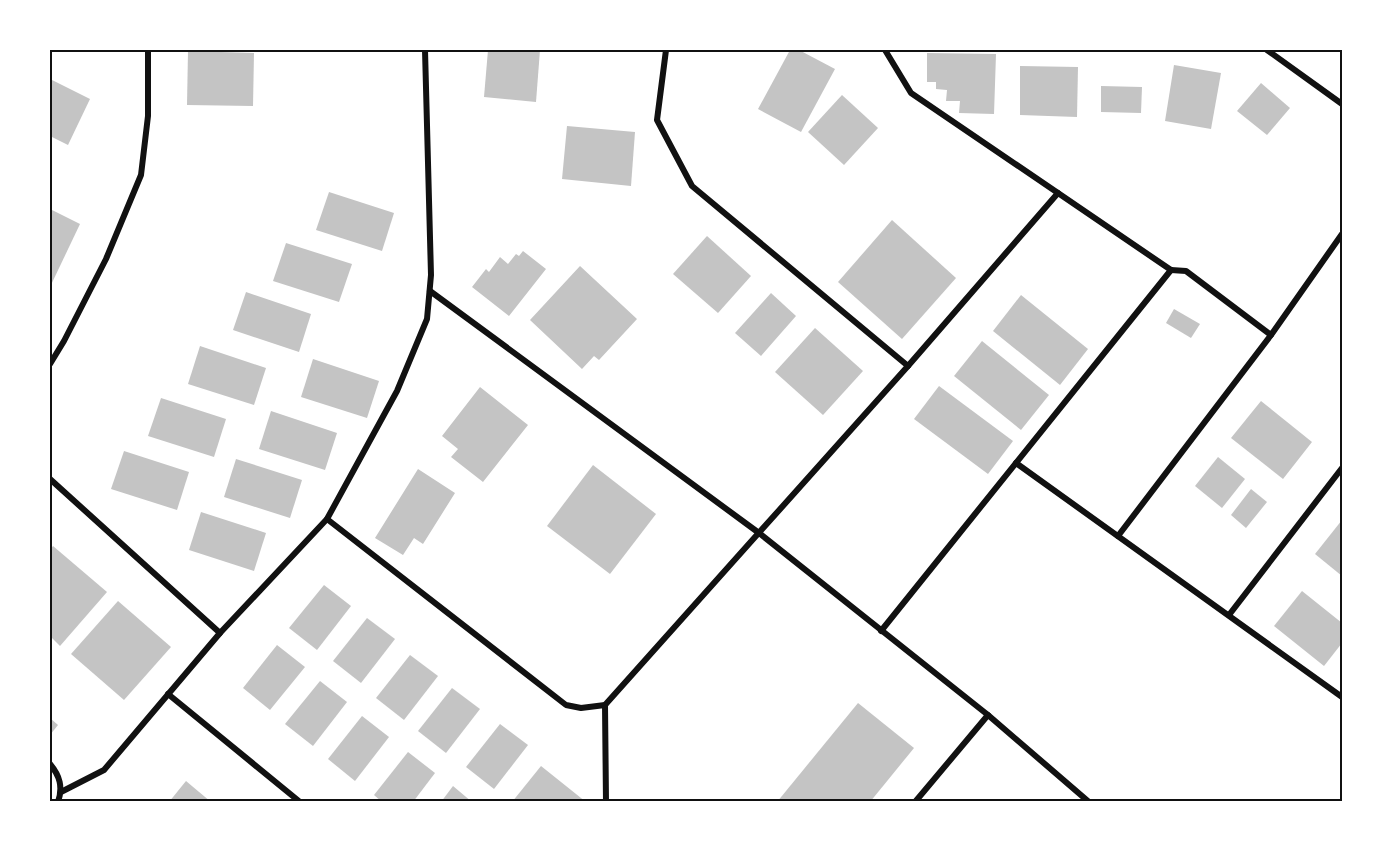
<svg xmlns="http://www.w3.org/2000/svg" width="1392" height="851" viewBox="0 0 1392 851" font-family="Arial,sans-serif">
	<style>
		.building { fill: #c4c4c4 }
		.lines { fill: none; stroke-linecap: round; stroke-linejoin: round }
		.minor { stroke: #111; stroke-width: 6 }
		.neatline { fill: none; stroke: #111; stroke-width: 2 }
	</style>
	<rect width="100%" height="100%" fill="#fff"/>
	<g class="building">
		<path d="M488,50h52l-4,52 -52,-5z"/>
		<path d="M790,50h9l36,19 -34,63 -43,-23z"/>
		<path d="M188,51l66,2 -1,53 -66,-1z"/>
		<path d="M927,53l69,1 -2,60 -35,-1 1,-12h-14l1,-11 -11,-1v-7h-9z"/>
		<path d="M1174,65l47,8 -10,56 -46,-8z"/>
		<path d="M1020,66l58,1 -1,50 -57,-2z"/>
		<path d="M50,79l40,20 -22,46 -18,-9z"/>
		<path d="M1261,83l29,25 -23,27 -30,-24z"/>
		<path d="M1101,86l41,1 -1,26 -40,-1z"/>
		<path d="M842,95l36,33 -34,37 -36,-33z"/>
		<path d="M567,126l68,6 -4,54 -69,-7z"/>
		<path d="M329,192l65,21 -12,38 -66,-21z"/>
		<path d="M50,209l30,15 -30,63z"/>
		<path d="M892,220l64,58 -54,61 -64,-57z"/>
		<path d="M707,236l44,40 -33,37 -45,-39z"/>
		<path d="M286,243l66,21 -13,38 -66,-21z"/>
		<path d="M523,251l23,18 -37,47 -37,-29 14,-18 3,3 11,-15 8,7 8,-10 3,2z"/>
		<path d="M580,266l57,53 -38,41 -5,-4 -12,13 -52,-49z"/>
		<path d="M246,292l65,22 -12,38 -66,-22z"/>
		<path d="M771,293l25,23 -35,40 -26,-23z"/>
		<path d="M1021,295l67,54 -28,36 -67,-54z"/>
		<path d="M1174,309l26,15 -9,14 -25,-15z"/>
		<path d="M815,328l48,43 -40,44 -48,-43z"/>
		<path d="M982,341l67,54 -28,35 -67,-54z"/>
		<path d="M200,346l66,22 -12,37 -66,-21z"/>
		<path d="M313,359l66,22 -12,37 -66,-21z"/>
		<path d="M939,386l74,55 -25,33 -74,-55z"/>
		<path d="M480,387l48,38 -45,57 -32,-25 7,-8 -16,-13z"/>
		<path d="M161,398l65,21 -12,38 -66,-21z"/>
		<path d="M1261,401l51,41 -29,37 -52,-41z"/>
		<path d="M271,411l66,22 -12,37 -66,-21z"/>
		<path d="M124,451l65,21 -12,38 -66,-21z"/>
		<path d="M1218,457l27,22 -23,29 -27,-22z"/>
		<path d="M236,459l66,21 -12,38 -66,-21z"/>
		<path d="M593,465l63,49 -46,60 -63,-48z"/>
		<path d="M418,469l37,24 -32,51 -9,-6 -11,17 -28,-17z"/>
		<path d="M1251,489l16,13 -21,26 -15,-13z"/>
		<path d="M201,512l65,21 -12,38 -65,-21z"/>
		<path d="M1342,520v56l-27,-22z"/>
		<path d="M53,546l54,46 -47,54 -10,-10v-86z"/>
		<path d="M324,585l27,21 -34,44 -28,-22z"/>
		<path d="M1302,591l40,32v20l-18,23 -50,-40z"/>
		<path d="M118,601l53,46 -47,53 -53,-46z"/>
		<path d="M367,618l28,21 -34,44 -28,-22z"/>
		<path d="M277,645l28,22 -35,43 -27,-22z"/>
		<path d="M410,655l28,21 -34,44 -28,-22z"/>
		<path d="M320,681l27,21 -34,44 -28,-22z"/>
		<path d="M452,688l28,21 -34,44 -28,-22z"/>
		<path d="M858,703l56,45 -44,54h-93z"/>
		<path d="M362,716l27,21 -34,44 -27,-22z"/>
		<path d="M50,718l8,7 -8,10z"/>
		<path d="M500,724l28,21 -34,44 -28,-22z"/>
		<path d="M408,752l27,21 -22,29h-31l-8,-7z"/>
		<path d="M541,766l45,36h-74z"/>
		<path d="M186,781l25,21h-42z"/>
		<path d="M453,786l19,16h-31z"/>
	</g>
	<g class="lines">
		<g class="minor">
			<path d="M885,50l26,43 260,177"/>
			<path d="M1267,50l75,54"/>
			<path d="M1171,270l15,1 85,64 71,-101"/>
			<path d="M430,291l329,242 229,182 101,87"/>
			<path d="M50,364l14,-23 42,-82 35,-84 7,-59v-66"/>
			<path d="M908,366l150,-173"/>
			<path d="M1016,463l326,234"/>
			<path d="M50,479l170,154"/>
			<path d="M327,519l239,186 15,3 24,-3 303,-339 -216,-180 -35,-66 9,-70"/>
			<path d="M1118,536l153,-201"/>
			<path d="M1229,615l113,-147"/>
			<path d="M881,631l290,-361"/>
			<path d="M168,694l132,108"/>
			<path d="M605,705l1,97"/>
			<path d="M50,764c10,12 13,23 8,38"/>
			<path d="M61,792l43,-22 116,-137 107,-114 70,-128 30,-72 4,-44 -6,-225"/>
			<path d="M915,802l73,-87"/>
		</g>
	</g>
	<rect width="1392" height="851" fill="none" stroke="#ffffff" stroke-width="102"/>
	<rect x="51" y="51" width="1290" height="749" class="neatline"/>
</svg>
